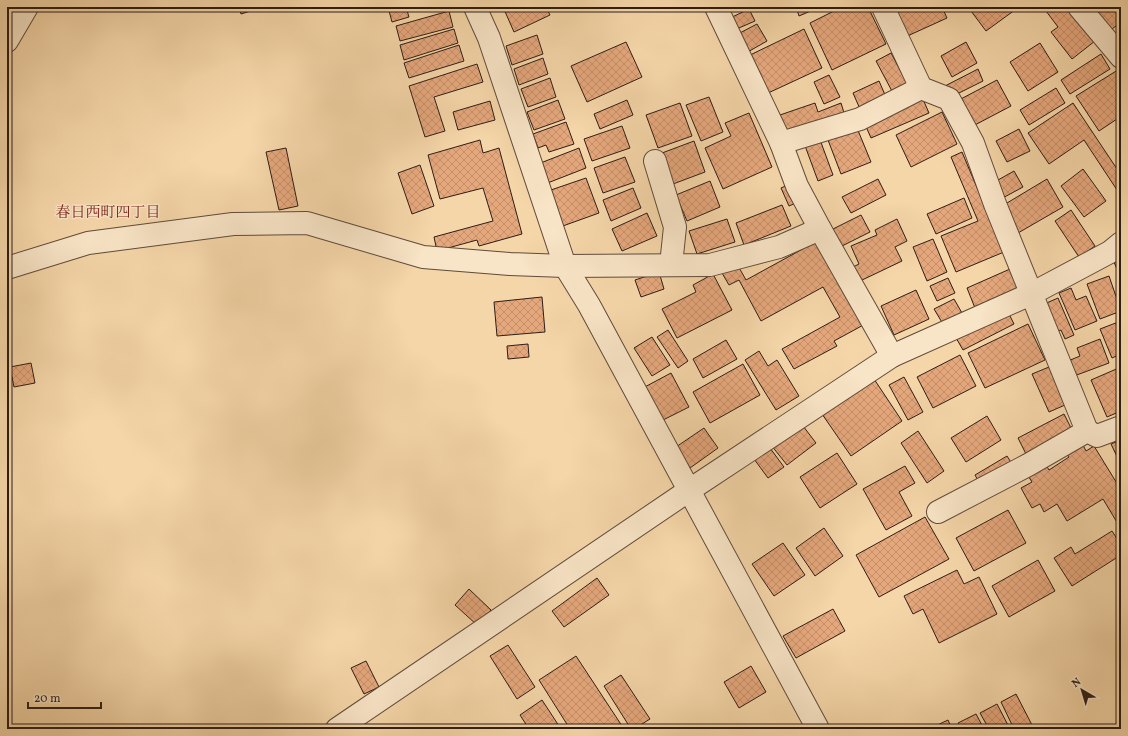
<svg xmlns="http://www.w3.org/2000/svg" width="1128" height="736" viewBox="0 0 1128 736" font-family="Vollkorn,'Noto Serif JP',serif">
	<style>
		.building { fill: url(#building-cross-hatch); stroke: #2d1d17 }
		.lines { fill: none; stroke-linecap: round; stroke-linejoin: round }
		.minor-casing { stroke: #5f4b3b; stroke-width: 24 }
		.minor { stroke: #f8e4c6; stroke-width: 22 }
		.labels { text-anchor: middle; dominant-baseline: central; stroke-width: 3; stroke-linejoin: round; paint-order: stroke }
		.neighbourhood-label { font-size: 15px; fill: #7a1f14; stroke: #f8e4c6 }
	</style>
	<defs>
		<pattern id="building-cross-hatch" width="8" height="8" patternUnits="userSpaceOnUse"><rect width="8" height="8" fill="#e5a77c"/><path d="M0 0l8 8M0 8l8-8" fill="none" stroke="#c58f6a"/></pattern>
	</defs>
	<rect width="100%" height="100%" fill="#f5d6a8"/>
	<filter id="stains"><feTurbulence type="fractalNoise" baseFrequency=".005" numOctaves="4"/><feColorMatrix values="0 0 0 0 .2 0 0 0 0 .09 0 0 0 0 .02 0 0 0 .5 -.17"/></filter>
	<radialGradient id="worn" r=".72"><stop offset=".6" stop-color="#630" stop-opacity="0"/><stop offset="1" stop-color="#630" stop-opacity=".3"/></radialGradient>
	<g class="building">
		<path d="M239,7h24l-22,7z"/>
		<path d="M388,7h18l3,10 -17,5z"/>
		<path d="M503,7h43l4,8 -36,17z"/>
		<path d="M796,7h24l-21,9z"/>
		<path d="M842,7h26l18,37 -54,26 -22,-47z"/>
		<path d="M888,7h54l5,11 -44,20z"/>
		<path d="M968,7h51l-33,24z"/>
		<path d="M1043,7h25l27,34 -23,18 -21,-27 7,-5z"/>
		<path d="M1088,7h33v15l-14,11z"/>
		<path d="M749,9l6,12 -23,10 -6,-11z"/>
		<path d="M449,11l4,16 -53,14 -4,-15z"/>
		<path d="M757,24l10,17 -21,12 -10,-18z"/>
		<path d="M454,29l4,14 -54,17 -4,-15z"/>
		<path d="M804,29l18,39 -56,26 -18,-38z"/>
		<path d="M537,35l6,19 -31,11 -6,-19z"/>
		<path d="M626,42l16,35 -55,25 -16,-36z"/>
		<path d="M966,42l11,21 -25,14 -11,-21z"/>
		<path d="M1040,43l18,29 -30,19 -18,-29z"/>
		<path d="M459,45l5,16 -55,17 -5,-15z"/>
		<path d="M891,53l17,32 -15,8 -17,-32z"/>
		<path d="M1101,54l9,15 -40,25 -9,-14z"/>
		<path d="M543,58l5,16 -29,11 -5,-16z"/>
		<path d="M477,64l6,18 -49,15 11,34 -20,6 -16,-51z"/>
		<path d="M1121,68v51l-1,-2 -21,14 -23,-35z"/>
		<path d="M978,69l5,12 -32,16 -6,-11z"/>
		<path d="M829,75l11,22 -16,7 -10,-22z"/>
		<path d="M550,78l6,19 -28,10 -7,-18z"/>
		<path d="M997,80l14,26 -40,21 -14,-26z"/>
		<path d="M879,81l7,16 -26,12 -7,-16z"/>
		<path d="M1056,88l9,15 -36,22 -9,-15z"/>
		<path d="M709,97l14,35 -22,9 -15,-36z"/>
		<path d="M922,97l7,16 -58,25 -7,-16z"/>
		<path d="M558,100l7,19 -31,11 -7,-18z"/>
		<path d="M627,100l6,15 -33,14 -6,-15z"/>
		<path d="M490,101l5,19 -37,10 -5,-18z"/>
		<path d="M680,103l12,33 -34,12 -12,-33z"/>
		<path d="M815,103l3,9 23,-9 4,13 -59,22 -9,-22z"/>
		<path d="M1073,103l48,72v21l-37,-56 -35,24 -21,-31z"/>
		<path d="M942,112l15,32 -46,23 -15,-32z"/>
		<path d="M749,113l23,54 -49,22 -18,-41 26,-12 -6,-13z"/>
		<path d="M566,122l8,22 -25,8 -3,-7 -8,3 -5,-14z"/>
		<path d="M622,126l8,22 -38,13 -8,-22z"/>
		<path d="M857,128l14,34 -30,12 -13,-34z"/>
		<path d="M1019,129l11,22 -23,11 -11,-21z"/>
		<path d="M819,137l14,38 -15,6 -14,-38z"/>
		<path d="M480,140l3,13 16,-5 23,86 -43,12 -2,-6 -40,11 -3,-14 59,-16 -10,-33 -43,11 -12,-44z"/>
		<path d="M694,141l11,31 -32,12 -11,-31z"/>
		<path d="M286,148l12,58 -19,4 -13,-58z"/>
		<path d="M579,148l7,20 -41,16 -7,-20z"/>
		<path d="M962,152l42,100 -48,20 -15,-36 37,-15 -27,-64z"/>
		<path d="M625,157l10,25 -32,11 -9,-25z"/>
		<path d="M420,165l14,41 -22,8 -14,-41z"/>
		<path d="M1083,169l23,32 -22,16 -23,-31z"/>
		<path d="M1014,171l9,16 -24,13 -8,-16z"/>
		<path d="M586,178l13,35 -39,14 -12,-36z"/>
		<path d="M878,179l8,16 -35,18 -9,-16z"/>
		<path d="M1047,179l16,28 -45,26 -16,-27z"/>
		<path d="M710,181l10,26 -33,14 -11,-26z"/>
		<path d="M790,184l8,18 -9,4 -8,-18z"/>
		<path d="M633,188l8,20 -30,13 -8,-21z"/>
		<path d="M964,198l8,20 -36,16 -9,-20z"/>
		<path d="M782,205l9,21 -47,19 -8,-22z"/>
		<path d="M1071,210l24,36 -16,11 -24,-36z"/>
		<path d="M647,213l10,23 -35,15 -10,-22z"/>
		<path d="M861,215l9,17 -32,16 -9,-17z"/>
		<path d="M727,219l8,23 -38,12 -8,-23z"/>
		<path d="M897,219l10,22 -12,6 7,14 -42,20 -7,-14 6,-3 -8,-18 26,-11 -2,-5z"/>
		<path d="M821,239l46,84 -33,18 3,5 -43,23 -12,-20 58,-32 -17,-30 -62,34 -22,-41 -10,5 -7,-12 15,-9 9,16z"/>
		<path d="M933,239l14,33 -20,9 -14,-34z"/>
		<path d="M1121,256v22l-8,-18z"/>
		<path d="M1010,269l8,20 -43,19 -8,-20z"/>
		<path d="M659,272l5,17 -23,8 -6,-17z"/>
		<path d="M713,274l19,36 -55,28 -15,-29 34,-17 -3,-7z"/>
		<path d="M1109,276l12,35 -21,8 -13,-35z"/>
		<path d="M948,278l7,15 -18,8 -7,-15z"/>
		<path d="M1071,288l5,12 10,-4 11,25 -22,9 -16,-37z"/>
		<path d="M916,290l13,29 -35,16 -13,-29z"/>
		<path d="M542,297l3,35 -48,4 -3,-34z"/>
		<path d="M1058,298l16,37 -9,4 -4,-9 -7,3 -12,-28z"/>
		<path d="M954,299l8,14 -19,11 -9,-15z"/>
		<path d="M1007,310l7,14 -51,26 -8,-14z"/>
		<path d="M1121,321v33l-9,4 -12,-29z"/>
		<path d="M1028,324l17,36 -60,28 -17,-35z"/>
		<path d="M668,330l20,31 -10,7 -21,-31z"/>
		<path d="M652,337l18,28 -18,11 -18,-28z"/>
		<path d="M1100,339l9,24 -35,13 -6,-15 12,-5 -3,-8z"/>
		<path d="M726,340l11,19 -34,19 -10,-19z"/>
		<path d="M528,344l1,13 -21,2 -1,-13z"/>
		<path d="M759,351l9,15 9,-6 22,36 -23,14 -31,-50z"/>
		<path d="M960,355l16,31 -43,22 -16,-31z"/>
		<path d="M31,363l4,20 -21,4 -4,-20z"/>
		<path d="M743,364l17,31 -50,28 -17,-31z"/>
		<path d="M1049,367l16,38 -16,7 -17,-38z"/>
		<path d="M1121,367v44l-14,6 -16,-37z"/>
		<path d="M671,373l18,34 -30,15 -18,-33z"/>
		<path d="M904,377l19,35 -15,8 -19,-35z"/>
		<path d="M874,379l28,42 -51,35 -29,-42z"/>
		<path d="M1064,414l9,18 -46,24 -9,-18z"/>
		<path d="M987,416l14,24 -35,22 -15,-24z"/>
		<path d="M800,422l16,21 -29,22 -16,-20z"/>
		<path d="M704,428l14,20 -28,20 -14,-21z"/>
		<path d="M918,431l26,40 -17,12 -26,-40z"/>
		<path d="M1121,440v25l-10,-21z"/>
		<path d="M1081,441l5,10 8,-5 27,44v39l-18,-30 -36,22 -10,-17 -13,8 -4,-8 -8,4 -11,-20 11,-6 -7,-11 18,-11 6,10 20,-13 -4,-6z"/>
		<path d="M770,448l14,19 -16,11 -14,-19z"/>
		<path d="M837,453l20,31 -37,24 -20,-31z"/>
		<path d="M1007,456l7,11 -33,19 -6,-11z"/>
		<path d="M905,466l10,17 -16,9 13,24 -26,14 -23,-41z"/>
		<path d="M1008,510l18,33 -52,28 -18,-33z"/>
		<path d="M925,517l24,42 -70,38 -23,-42z"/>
		<path d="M824,528l19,28 -28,20 -19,-28z"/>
		<path d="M1112,531l9,14v10l-49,31 -18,-28 17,-11 4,7z"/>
		<path d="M783,543l22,32 -31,21 -22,-32z"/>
		<path d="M1038,560l17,31 -46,26 -17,-31z"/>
		<path d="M957,570l7,14 15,-7 18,37 -58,29 -16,-34 -10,5 -9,-18z"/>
		<path d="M597,578l12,17 -45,32 -12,-16z"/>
		<path d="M469,589l22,21 -14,15 -22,-20z"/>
		<path d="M833,609l12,22 -49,27 -13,-22z"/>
		<path d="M508,645l27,42 -18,12 -27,-43z"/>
		<path d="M576,656l48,73h-54l-31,-49z"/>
		<path d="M366,661l13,26 -15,7 -13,-26z"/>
		<path d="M751,666l15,26 -27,16 -15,-26z"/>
		<path d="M621,675l29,44 -16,10h-3l-27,-43z"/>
		<path d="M1016,694l16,31 -9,4h-9l-13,-27z"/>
		<path d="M542,700l19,29h-32l-9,-14z"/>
		<path d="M997,704l13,25h-21l-9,-16z"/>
		<path d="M976,714l8,15h-23l-3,-6z"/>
		<path d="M948,720l4,9h-23z"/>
	</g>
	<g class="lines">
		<defs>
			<g id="minor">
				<path d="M475,7l14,31 76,228 24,39 229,424"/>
				<path d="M716,7l65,136 16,43 23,43 72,127"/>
				<path d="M883,7l38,81 28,11 24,44 22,61 92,227"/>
				<path d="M1079,7l42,50"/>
				<path d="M7,41l20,-34"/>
				<path d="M781,143l79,-24 61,-31"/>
				<path d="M655,161l20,66 -4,38"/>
				<path d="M7,268l81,-25 145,-19 74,-1 116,34 87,7 55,2 145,-1 69,-18 41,-18"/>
				<path d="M938,512l90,-47 59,-34 10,5 24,-9"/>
				<path d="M337,729l351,-238 204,-135 141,-63 77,-41 11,-9"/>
			</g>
		</defs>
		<use href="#minor" class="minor-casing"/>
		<use href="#minor" class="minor"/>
	</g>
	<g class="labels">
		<g class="neighbourhood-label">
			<text x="108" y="213">春日西町四丁目</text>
		</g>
	</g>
	<rect width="1128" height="736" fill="none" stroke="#f5d6a8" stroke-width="24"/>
	<rect x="8" y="8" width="1112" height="720" fill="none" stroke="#2d1d17" stroke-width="2"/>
	<rect x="12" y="12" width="1104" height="712" fill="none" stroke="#2d1d17"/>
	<g transform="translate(1082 690) rotate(322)" stroke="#f8e4c6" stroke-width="3" paint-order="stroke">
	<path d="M0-3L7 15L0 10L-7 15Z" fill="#2d1d17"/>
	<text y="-6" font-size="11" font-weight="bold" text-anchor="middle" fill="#2d1d17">N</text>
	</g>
	<path d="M28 702v6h73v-6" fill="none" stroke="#2d1d17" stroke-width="2"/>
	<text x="34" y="702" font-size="12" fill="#2d1d17" stroke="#f8e4c6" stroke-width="3" paint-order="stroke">20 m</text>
	<rect width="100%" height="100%" filter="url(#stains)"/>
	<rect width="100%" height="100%" fill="url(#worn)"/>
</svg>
